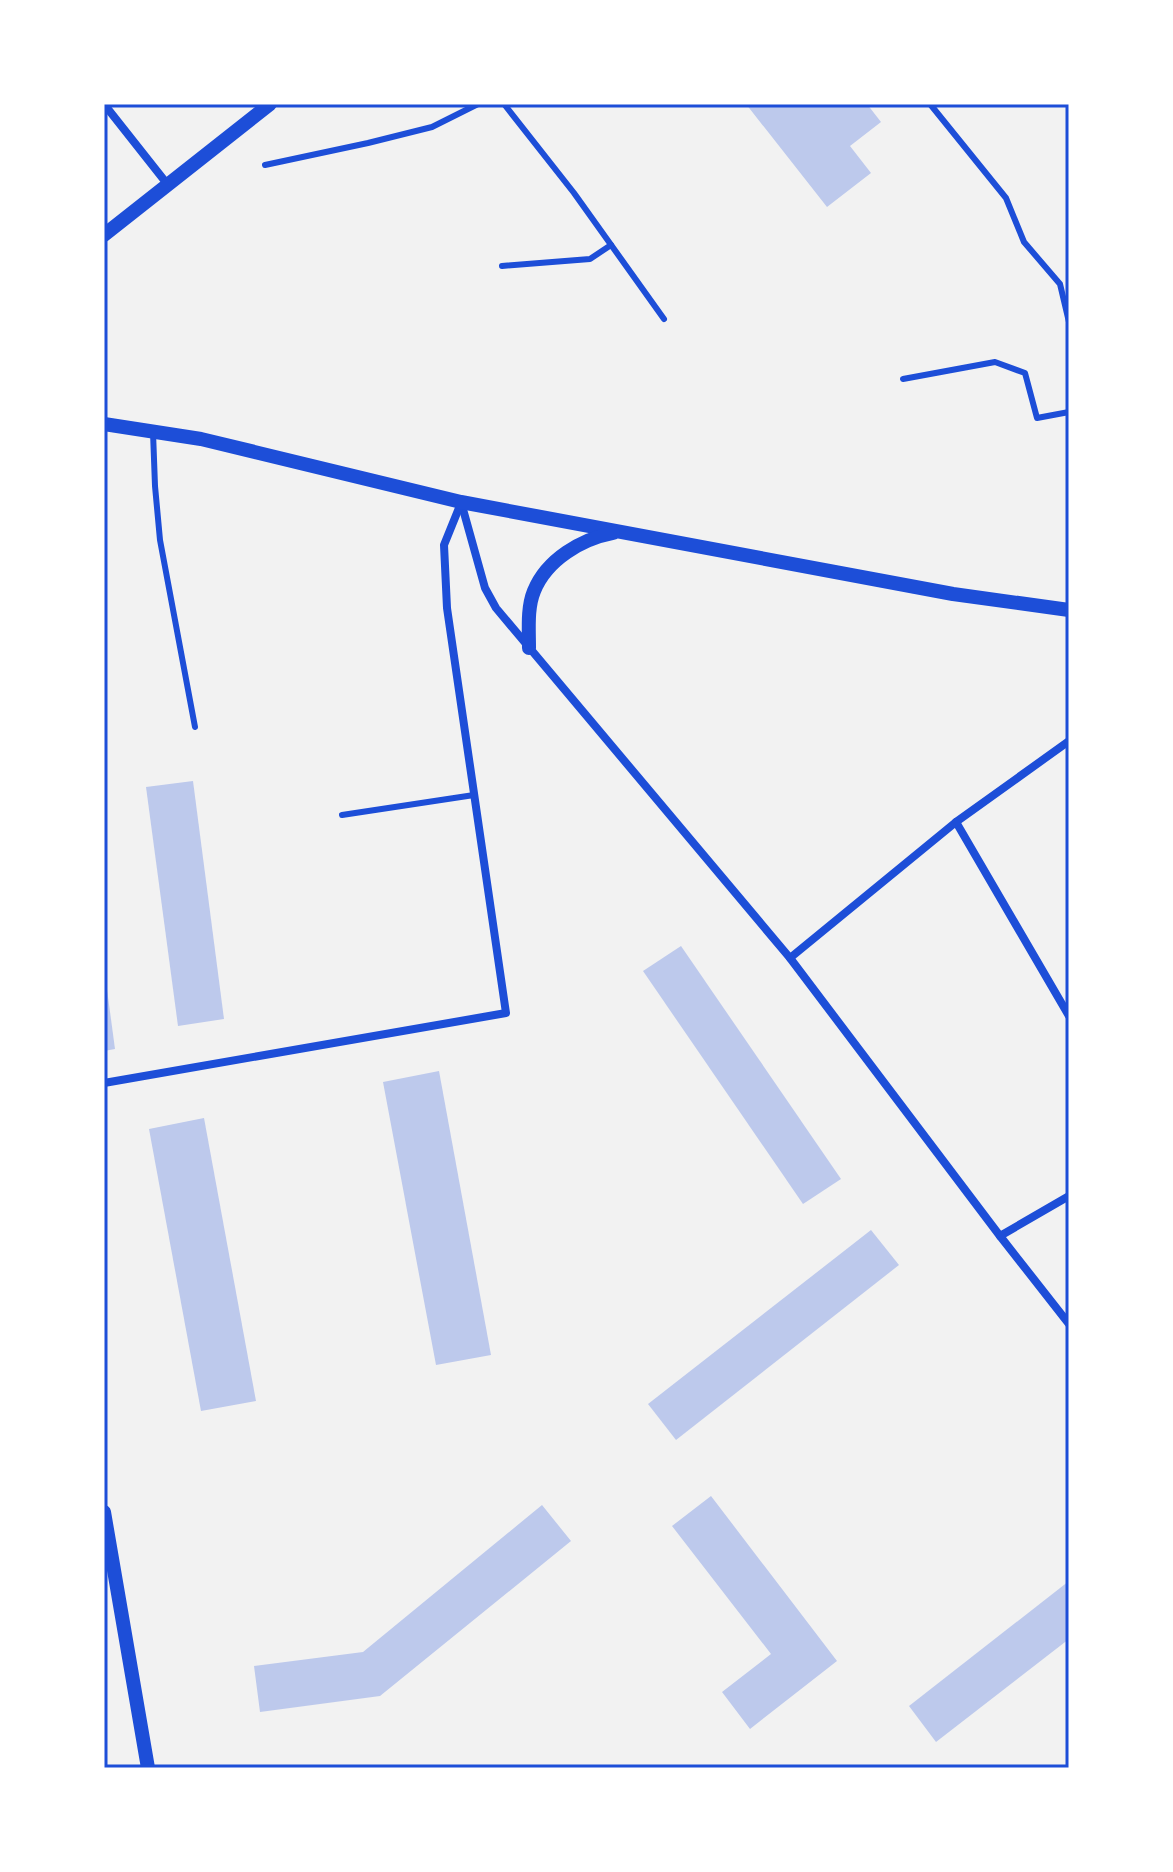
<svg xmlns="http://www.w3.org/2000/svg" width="1173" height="1872" viewBox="0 0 1173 1872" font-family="Commissioner,sans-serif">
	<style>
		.building { fill: #bdc9ec }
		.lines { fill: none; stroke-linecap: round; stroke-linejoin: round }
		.service { stroke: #1d4ed8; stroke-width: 6 }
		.minor { stroke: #1d4ed8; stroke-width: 8 }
		.tertiary { stroke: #1d4ed8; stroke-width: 14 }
		.neatline { fill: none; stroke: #1d4ed8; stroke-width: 3 }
	</style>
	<rect width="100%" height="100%" fill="#f2f2f2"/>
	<g class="building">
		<path d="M746,104h121l14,18 -31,24 21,27 -44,34z"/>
		<path d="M193,781l31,238 -46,7 -32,-239z"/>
		<path d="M681,946l160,233 -38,25 -160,-233z"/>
		<path d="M104,982h2l9,67 -11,2z"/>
		<path d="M439,1071l52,284 -55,10 -53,-283z"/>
		<path d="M204,1118l52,283 -55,10 -52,-282z"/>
		<path d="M871,1230l28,35 -223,175 -28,-36z"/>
		<path d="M711,1496l126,165 -87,68 -28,-37 49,-38 -99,-128z"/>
		<path d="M542,1505l29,36 -191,155 -120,16 -6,-46 109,-14z"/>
		<path d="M1069,1581v58l-133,103 -27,-36z"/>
	</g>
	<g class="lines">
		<g class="service">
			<path d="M504,104l70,89 90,126"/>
			<path d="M930,104l76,94 18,44 36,42 9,38"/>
			<path d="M265,165l103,-22 64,-16 46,-23"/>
			<path d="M502,266l88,-7 21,-14"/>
			<path d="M903,379l92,-17 30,11 12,45 32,-6"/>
			<path d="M153,432l2,54 5,54 35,187"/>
			<path d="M342,815l132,-20"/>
		</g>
		<g class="minor">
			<path d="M104,104l64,81"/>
			<path d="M461,502l24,86 11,20 294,350 210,278 69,88"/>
			<path d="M956,822l113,194"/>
			<path d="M790,958l166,-136 113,-81"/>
			<path d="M104,1083l402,-70 -59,-405 -3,-63 17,-42"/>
			<path d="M1000,1236l69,-40"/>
		</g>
		<g class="tertiary">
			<path d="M104,235l166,-131"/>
			<path d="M104,424l97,15 260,63 492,92 116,16"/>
			<path d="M529,648c0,-19 -2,-40 5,-57 13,-32 48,-52 79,-58"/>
			<path d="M104,1512l44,256"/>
		</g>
	</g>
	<rect width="1173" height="1872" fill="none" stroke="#ffffff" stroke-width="212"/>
	<rect x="106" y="106" width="961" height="1660" class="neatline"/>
</svg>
